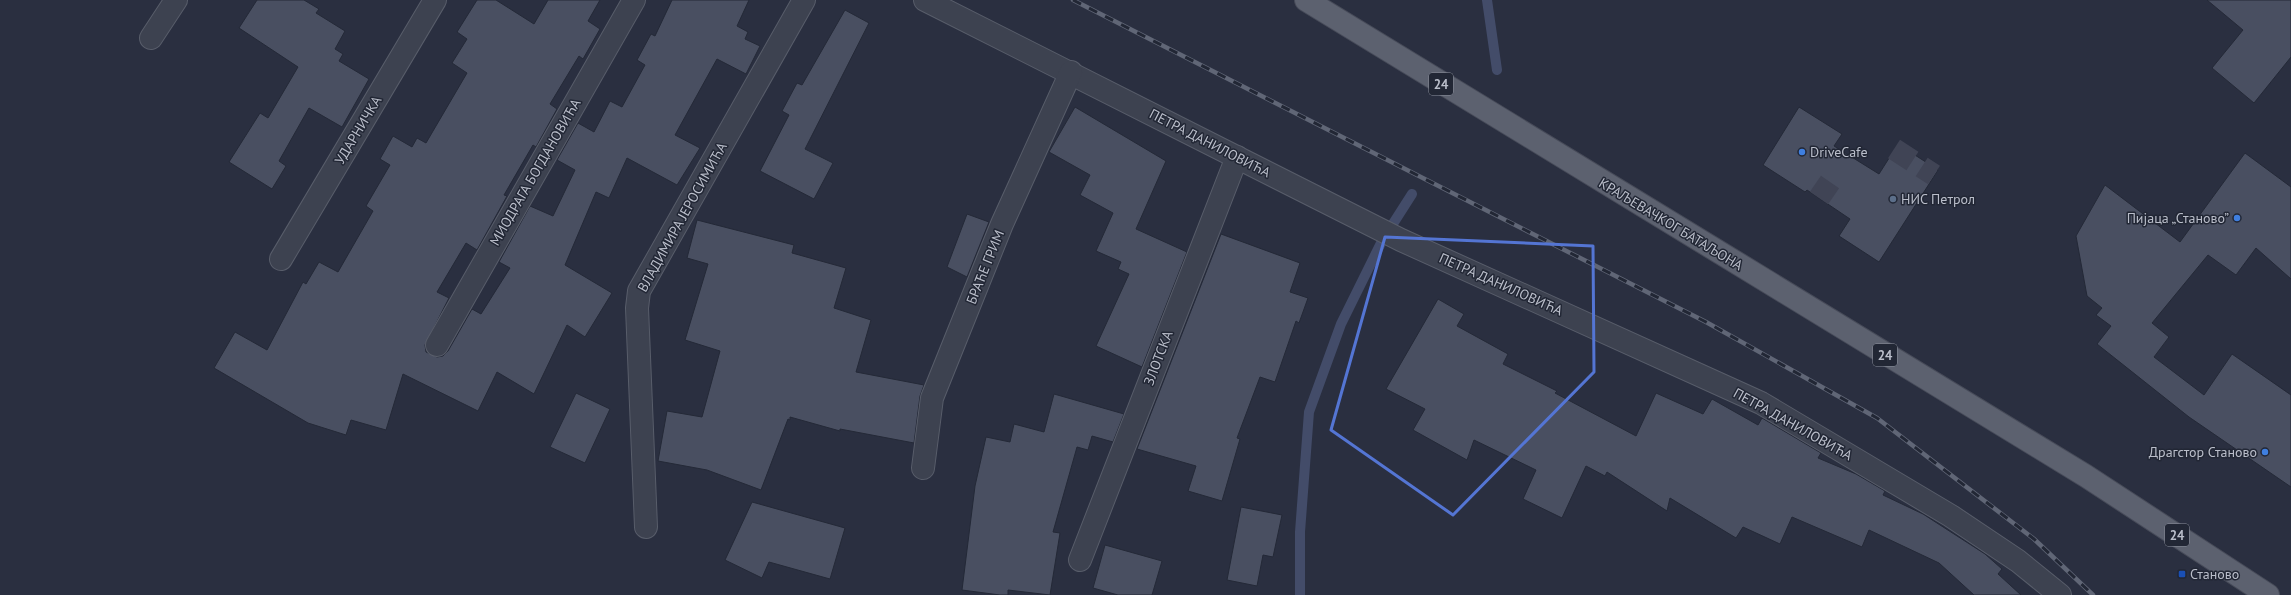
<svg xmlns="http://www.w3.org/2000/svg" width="2291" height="595" viewBox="0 0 2291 595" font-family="'PT Sans',sans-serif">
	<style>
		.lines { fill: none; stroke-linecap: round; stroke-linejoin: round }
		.stream { stroke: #434c69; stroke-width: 10 }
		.building { fill: #494f61; stroke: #242937 }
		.minor-tunnel { stroke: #404455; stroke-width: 22; stroke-dasharray: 22 11; stroke-linecap: butt }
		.minor-casing { stroke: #585d6a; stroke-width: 24 }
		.major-casing { stroke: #474b59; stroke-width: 24 }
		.minor { stroke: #3d4250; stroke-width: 22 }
		.major { stroke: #5c616f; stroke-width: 22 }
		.rail-casing { stroke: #606676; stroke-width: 4.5 }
		.rail { stroke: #222735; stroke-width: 3; stroke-dasharray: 9; stroke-linecap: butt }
		.marked { fill: none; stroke: #5475d3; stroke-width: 3; stroke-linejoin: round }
		.shop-dot { fill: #3f7fe0; stroke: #222735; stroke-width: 1.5 }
		.service-dot { fill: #5c6f8a; stroke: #222735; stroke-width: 1.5 }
		.transit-dot { fill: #1a4fb4; stroke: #222735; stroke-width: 1.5 }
		.labels { text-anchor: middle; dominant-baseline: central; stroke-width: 3; stroke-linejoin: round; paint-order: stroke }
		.shield { fill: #222735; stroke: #8c919d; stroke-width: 1 }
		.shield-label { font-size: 13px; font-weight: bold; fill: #babeca }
		.street-label { font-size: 14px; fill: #babeca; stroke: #222735 }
		.poi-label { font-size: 14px; fill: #babeca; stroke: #222735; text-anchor: start }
	</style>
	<rect width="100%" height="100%" fill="#2a2f40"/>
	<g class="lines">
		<g class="stream">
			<path d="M1487,0l10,70"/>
			<path d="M1300,595v-63l9,-120 32,-88 41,-83 30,-47"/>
		</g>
	</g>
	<g class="building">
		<path d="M257,0h47l15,9 -3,4 29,18 -10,18 8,5 -4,7 30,18 -27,48 -33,-19 -30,53 7,5 -14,23 -43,-27 31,-49 8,5 30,-51 -59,-39z"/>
		<path d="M477,0h19l38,24 14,-24h52l-12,21 12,8 -17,30 -4,-3 -29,48 7,5 -21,38 -3,-2 -29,50 3,1 -30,54 -11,-7 -29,49 12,6 -24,47 1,7 11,5 6,-1 5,-5 24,-42 9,5 29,-46 -11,-6 31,-56 23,10 22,-46 -18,-10 21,-37 16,9 16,-31 12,6 23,-42 -8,-5 14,-26 4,2 17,-36h77l-12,26 11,6 -3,7 15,7 -14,28 -29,-15 -42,76 25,13 -23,37 -50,-27 -18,40 -13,-6 -31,73 47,28 -27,44 -18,-12 -33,69 -37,-22 -19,39 -75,-37 -17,56 -35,-10 -5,15 -38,-12 -94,-55 21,-36 32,18 36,-68 3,2 13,-22 19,10 35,-61 -7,-5 24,-41 -10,-6 13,-23 19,11 5,-9 9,5 41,-70 -15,-10 15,-24 -10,-7z"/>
		<path d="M2207,0h84v57l-37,46 -42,-35 31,-38z"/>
		<path d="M845,10l24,13 -64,126 28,14 -19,36 -54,-28 29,-56 -7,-4 15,-28 5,2z"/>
		<path d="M1075,107l91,54 -30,68 51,23 -45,115 -46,-21 33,-72 -11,-5 3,-7 -25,-11 17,-38 -33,-18 10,-20 -41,-23z"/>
		<path d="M1799,107l43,27 -8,12 45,28 19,-30 40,26 -59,92 -40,-26 11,-17 -43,-29 -2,2 -42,-27z"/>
		<path d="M2245,153l46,34v92l-35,-31 -20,27 -28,-20 -56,68 17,14 -15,20 50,38 28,-41 59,41v92l-102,-70 -92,-73 14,-18 -15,-11 6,-7 -15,-12 -11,-60 29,-51 75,57z"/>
		<path d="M967,214l22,8 -22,55 -20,-10z"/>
		<path d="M697,220l97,25 -2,8 54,15 -12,40 37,12 -15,52 68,13 -4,11 -6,47 -74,-14v2l-50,-14v3l-2,-1 -27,71 -54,-20 -49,-9 9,-50 35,6 18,-66 -35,-11 23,-76 -21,-6z"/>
		<path d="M1221,234l79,29 -10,29 18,6 -9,25 -3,-2 -21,61 -15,-5 -23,61 3,1 -18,62 -34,-10 8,-25 -59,-17z"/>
		<path d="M1438,299l26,15 -7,12 51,28 -5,10 54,27 -2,2 81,43 20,-43 47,21 9,-15 46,26 4,-7 59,35 -3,5 38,16 29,17 -2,4 40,19 62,40 17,15 -4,5 23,21h-47l-35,-32 -70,-33 -7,17 -70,-30 -12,27 -37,-17 -7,11 -66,-40 -3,13 -60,-39 -2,4 -19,-10 -24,52 -39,-19 13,-29 -62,-30 -7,20 -54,-30 12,-21 -39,-20z"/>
		<path d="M576,393l34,16 -25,54 -35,-16z"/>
		<path d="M1054,394l70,20 -11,28 -21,-6 -4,14 -11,-3 -24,85 7,1 -10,62 -42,-5v5h-8l-38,-5 13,-104 11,-49 24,5 4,-18 30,8z"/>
		<path d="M752,502l93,26 -15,51 -61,-17 -7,16 -37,-18z"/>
		<path d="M1241,507l41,8 -9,42 -10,-2 -6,31 -30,-6z"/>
		<path d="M1105,545l57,16 -10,34h-34l-25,-7z"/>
	</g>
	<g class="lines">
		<g class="minor-tunnel">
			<path d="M1894,149l40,26"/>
			<path d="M1819,198l11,-16"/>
		</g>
		<defs>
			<g id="minor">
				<path d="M925,0l476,240 360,163 190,113 67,45 42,34"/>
				<path d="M151,38l25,-38"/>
				<path d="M281,259l154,-259"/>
				<path d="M437,345l197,-345"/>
				<path d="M923,468l9,-70 70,-174 69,-152"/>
				<path d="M646,527l-9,-219 2,-17 165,-291"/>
				<path d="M1080,560l157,-403"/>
			</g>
			<path id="major" d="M1306,0l780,476 182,119"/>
		</defs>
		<use href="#minor" class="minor-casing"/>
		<use href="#major" class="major-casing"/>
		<use href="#minor" class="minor"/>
		<use href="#major" class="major"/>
		<defs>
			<path id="rail" d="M1073,0l633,322 171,96 157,121 59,56"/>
		</defs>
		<use href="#rail" class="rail-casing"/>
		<use href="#rail" class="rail"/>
	</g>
	<path class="marked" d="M1385,237l208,9 1,126 -141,143 -122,-85z"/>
	<g class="shop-dot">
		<circle cx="1802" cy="152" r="4"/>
		<circle cx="2237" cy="218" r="4"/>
		<circle cx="2265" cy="452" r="4"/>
	</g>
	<circle class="service-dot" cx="1893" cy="199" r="4"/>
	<rect class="transit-dot" x="2178" y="570" width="8" height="8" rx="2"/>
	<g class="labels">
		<g class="shield">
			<rect x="1429" y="73" width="24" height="22" rx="3"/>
			<rect x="1873" y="344" width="24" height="22" rx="3"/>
			<rect x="2165" y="524" width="24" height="22" rx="3"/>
		</g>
		<g class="shield-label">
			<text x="1441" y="84">24</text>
			<text x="1885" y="355">24</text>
			<text x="2177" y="535">24</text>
		</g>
		<g class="street-label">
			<text transform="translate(358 130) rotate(-59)">УДАРНИЧКА</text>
			<text transform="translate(1210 143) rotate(27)">ПЕТРА ДАНИЛОВИЋА</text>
			<text transform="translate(535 172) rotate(-60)">МИОДРАГА БОГДАНОВИЋА</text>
			<text transform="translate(682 217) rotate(-61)">ВЛАДИМИРА ЈЕРОСИМИЋА</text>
			<text transform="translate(1671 224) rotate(31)">КРАЉЕВАЧКОГ БАТАЉОНА</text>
			<text transform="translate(985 267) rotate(-68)">БРАЋЕ ГРИМ</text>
			<text transform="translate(1501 284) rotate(24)">ПЕТРА ДАНИЛОВИЋА</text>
			<text transform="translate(1158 358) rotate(-69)">ЗЛОТСКА</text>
			<text transform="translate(1793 424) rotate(29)">ПЕТРА ДАНИЛОВИЋА</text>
		</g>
		<g class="poi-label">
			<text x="1810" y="152">DriveCafe</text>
			<text x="1901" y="199">НИС Петрол</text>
			<text x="2229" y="218" text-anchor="end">Пијаца „Станово”</text>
			<text x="2257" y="452" text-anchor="end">Драгстор Станово</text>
			<text x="2190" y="574">Станово</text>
		</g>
	</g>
</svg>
